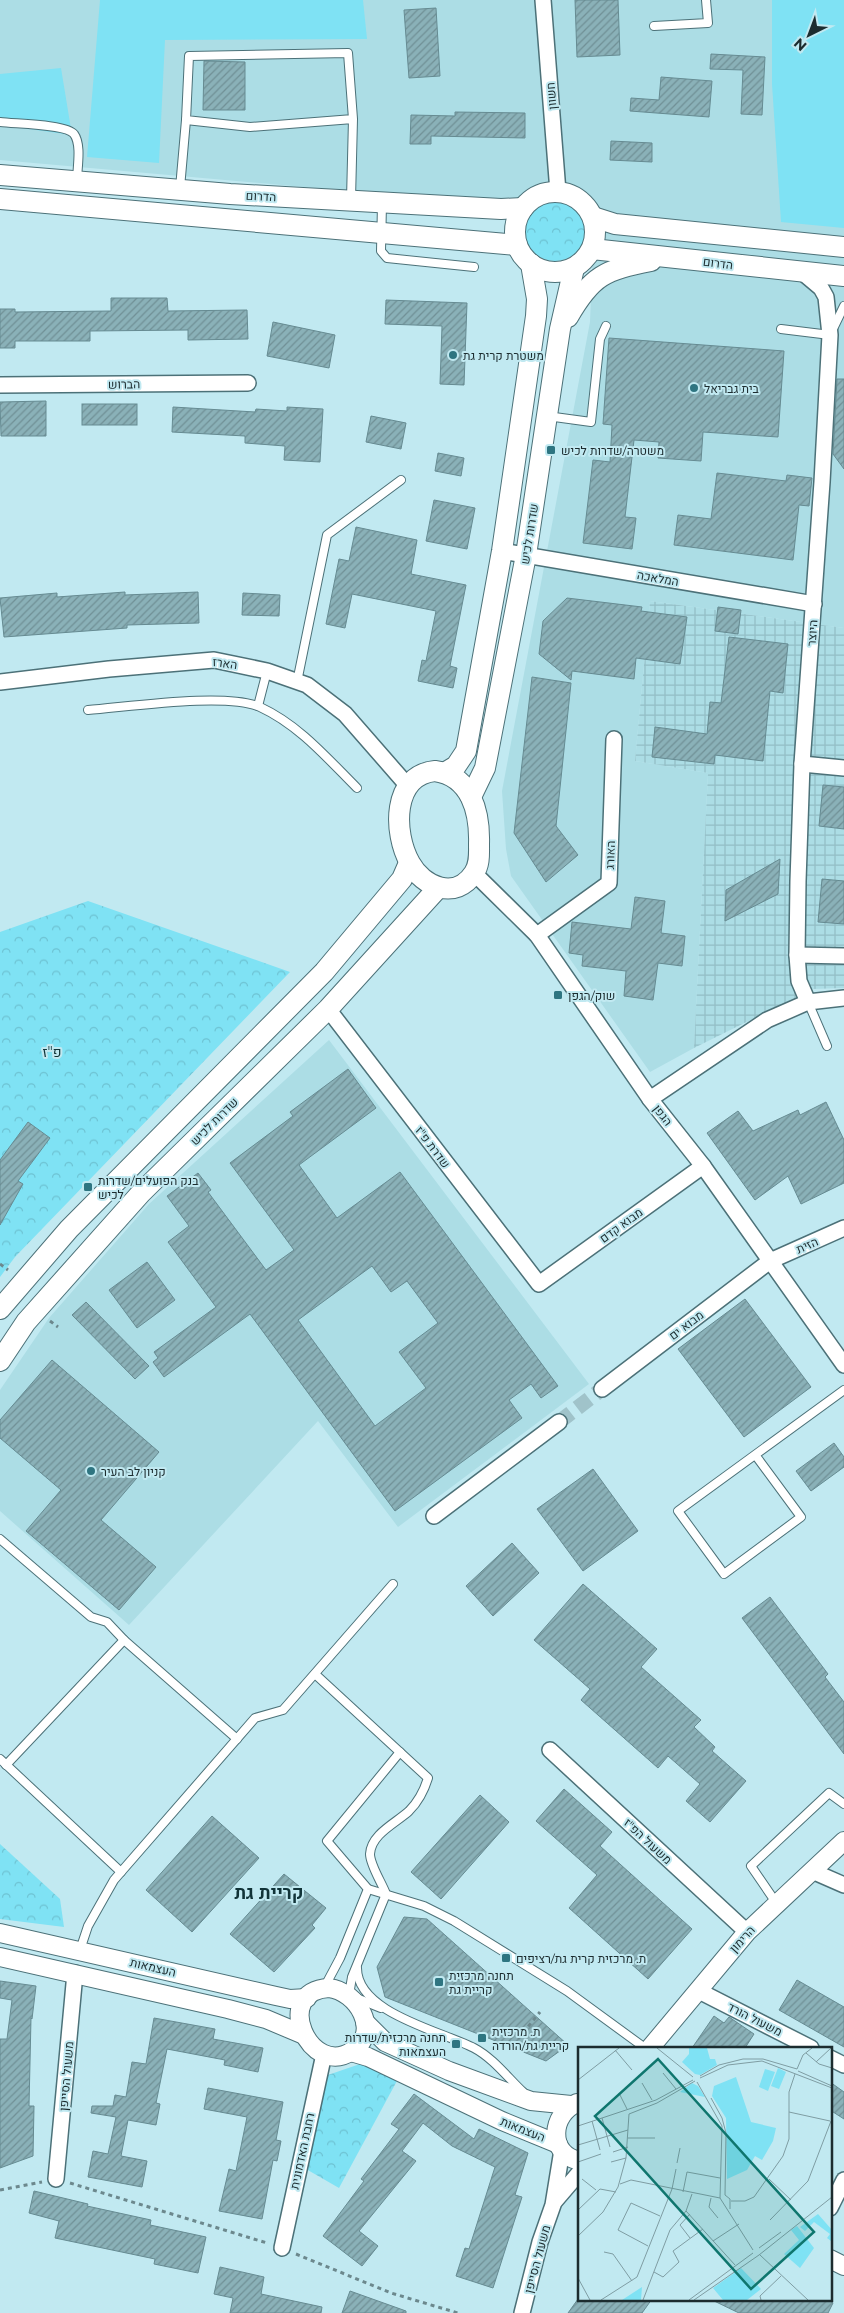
<svg xmlns="http://www.w3.org/2000/svg" width="844" height="2313" viewBox="0 0 844 2313" font-family="Montserrat,Heebo,sans-serif">
	<style>
		.built { fill: #acdde5 }
		.industrial { fill: url(#industrial-grid) }
		.grass { fill: #7fe2f4 }
		.park { fill: url(#park-crowns) }
		.building { fill: url(#building-hatch); stroke: #668b92; fill-rule: evenodd }
		.lines { fill: none; stroke-linecap: round; stroke-linejoin: round }
		.minor-tunnel { stroke: #a0c3ca; stroke-width: 15; stroke-dasharray: 15 8; stroke-linecap: butt }
		.service-casing { stroke: #4c7178; stroke-width: 10 }
		.minor-casing { stroke: #4c7178; stroke-width: 18 }
		.tertiary-casing { stroke: #4c7178; stroke-width: 20 }
		.secondary-casing { stroke: #4c7178; stroke-width: 22 }
		.path { stroke: #6c888d; stroke-width: 3; stroke-dasharray: 4 4; stroke-linecap: butt }
		.service { stroke: #fff; stroke-width: 8 }
		.minor { stroke: #fff; stroke-width: 15 }
		.tertiary { stroke: #fff; stroke-width: 18 }
		.secondary { stroke: #fff; stroke-width: 20 }
		.poi-dot { fill: #2e7581; stroke: #c1e9f1; stroke-width: 2 }
		.labels { text-anchor: middle; dominant-baseline: central; stroke-width: 4; stroke-linejoin: round; paint-order: stroke }
		.street-label { font-size: 12px; fill: #1c2c2f; stroke: #c1e9f1 }
		.poi-label { font-size: 12px; fill: #1c2c2f; stroke: #c1e9f1; text-anchor: start }
		.neighbourhood-label { font-size: 14px; fill: #113338; stroke: #c1e9f1 }
		.district-label { font-size: 18px; font-weight: bold; fill: #113338; stroke: #c1e9f1 }
		.inset-road { fill: none; stroke: #7f9da3; stroke-width: 1 }
		.view { fill: #0f766e; fill-opacity: 0.15; stroke: #0f766e; stroke-width: 2.5 }
		.inset-edge { fill: none; stroke: #1c2c2f; stroke-width: 2.5 }
	</style>
	<defs>
		<pattern id="industrial-grid" width="8" height="8" patternUnits="userSpaceOnUse" patternTransform="scale(1.25)"><rect width="8" height="8" fill="#acdde5"/><path d="M0 4h8M4 0v8" fill="none" stroke="#93bec5"/></pattern>
		<pattern id="park-crowns" width="20" height="18" patternUnits="userSpaceOnUse" patternTransform="scale(1.25)"><rect width="20" height="18" fill="#7fe2f4"/><path d="M2 6a3 3 0 1 1 6 0M12 15a3 3 0 1 1 6 0" fill="none" stroke="#6dc2d2"/></pattern>
		<pattern id="building-hatch" width="6" height="6" patternUnits="userSpaceOnUse" patternTransform="scale(1.25)"><rect width="6" height="6" fill="#8ab1b8"/><path d="M-1 1l2-2M0 6l6-6M5 7l2-2" fill="none" stroke="#709096"/></pattern>
	</defs>
	<rect width="100%" height="100%" fill="#c1e9f1"/>
	<g class="built">
		<path d="M0,0h844v628l-194,-27 -15,160 73,12 -14,275 -44,24 -139,-196 -5,-27 -4,-58 88,-469 5,-118 -269,-15 -326,-29z"/>
		<path d="M329,1040l260,344 -191,143 -80,-106 -189,204 -129,-114v-121l49,-72 100,-114z"/>
	</g>
	<path class="industrial" d="M650,601l194,27v360l-31,1 -119,59 14,-275 -73,-12z"/>
	<g class="grass">
		<path d="M100,0h263l4,39 -202,1 -6,123 -72,-6z"/>
		<path d="M772,0h72v228l-63,-6 -9,-138z"/>
		<path d="M61,68l11,67 -72,-10v-51z"/>
	</g>
	<g class="park">
		<circle cx="555" cy="231" r="30"/>
		<path d="M88,901l202,71 -275,285 -15,20v-345z"/>
		<path d="M0,1844l60,55 4,28 -64,-8z"/>
		<path d="M360,2064l38,15 -59,109 -33,-19 19,-93z"/>
	</g>
	<g class="building">
		<path d="M575,0h43l2,55 -43,2z"/>
		<path d="M436,8l4,68 -31,2 -5,-68z"/>
		<path d="M711,54l54,3 -3,58 -21,-1 2,-44 -33,-1z"/>
		<path d="M204,61l41,1v48h-42z"/>
		<path d="M661,77l51,4 -3,36 -79,-6 1,-13 28,2z"/>
		<path d="M455,112l70,1v25l-94,-2v8h-21l1,-29 44,1z"/>
		<path d="M611,141l41,2v19l-42,-2z"/>
		<path d="M111,298h56l1,13 79,-1 1,29 -60,1v-10l-98,1v10h-75v7h-15v-39h15v3l96,-1z"/>
		<path d="M386,300l81,3 -3,82 -24,-1 2,-58 -57,-2z"/>
		<path d="M273,322l62,13 -6,33 -62,-12z"/>
		<path d="M609,338l175,13 -6,86 -75,-5 -2,29 -43,-3 1,-16 -25,-2 -9,77 11,1 -4,31 -49,-6 10,-83 17,2 2,-37 -9,-1z"/>
		<path d="M837,379h7v90l-11,-15z"/>
		<path d="M46,401v35h-45l-1,-34z"/>
		<rect x="82" y="404" width="55" height="21"/>
		<path d="M173,407l82,5 1,-3 31,2v-4l36,2 -3,53 -36,-2 1,-14 -40,-3v-7l-73,-4z"/>
		<path d="M371,416l35,7 -5,26 -35,-7z"/>
		<path d="M438,453l26,5 -3,18 -26,-5z"/>
		<path d="M717,473l69,8 1,-6 25,3 -3,28 -10,-1 -6,55 -119,-15 4,-30 33,4z"/>
		<path d="M434,500l41,8 -8,41 -41,-8z"/>
		<path d="M356,527l61,13 -6,34 55,11 -16,81 7,2 -4,20 -35,-7 4,-21 4,1 10,-50 -84,-17 -7,34 -19,-4 13,-65 10,2z"/>
		<path d="M125,592v3l73,-3 1,31 -72,2v3l-123,9 -4,-39 57,-5v4z"/>
		<path d="M243,593l37,2 -1,21 -37,-1z"/>
		<path d="M567,598l75,9 -1,4 46,6 -7,47 -44,-6 -2,21 -62,-8 -1,9 -32,-26 4,-33z"/>
		<path d="M718,607l23,3 -3,24 -23,-3z"/>
		<path d="M729,637l59,7 -5,49 -13,-2 -7,70 -48,-6 -1,9 -62,-7 3,-30 52,7 3,-32 11,1z"/>
		<path d="M532,677l39,6 -15,143 22,29 -32,27 -32,-49z"/>
		<path d="M823,785l21,2v42l-25,-3z"/>
		<path d="M780,859l-2,35 -53,27 1,-31z"/>
		<path d="M822,879l22,2v43l-26,-2z"/>
		<path d="M635,897l30,4 -4,32 24,3 -3,30 -24,-3 -5,37 -29,-4 2,-25 -44,-5 1,-11 -14,-2 3,-31 59,7z"/>
		<path d="M348,1069l28,39 -77,57 38,53 63,-46 158,214 -17,12 -10,-14 -22,16 13,18 -127,93 -145,-197 -86,63 -11,-15 5,-4 -4,-6 62,-45 -48,-65 21,-16 -22,-30 31,-23 13,17 -3,2 58,78 28,-20 -64,-87 63,-47 -3,-4zM372,1266l19,26 16,-11 31,42 -39,29 27,36 -51,38 -77,-106z"/>
		<path d="M826,1102l18,38v43l-43,21 -13,-28 -33,24 -48,-67 31,-22 15,20 45,-21 2,5z"/>
		<path d="M28,1122l22,16 -32,43 5,3 -23,41v-65z"/>
		<path d="M147,1262l28,38 -38,28 -28,-38z"/>
		<path d="M745,1299l66,88 -67,50 -66,-88z"/>
		<path d="M86,1302l63,64 -14,13 -63,-64z"/>
		<path d="M52,1360l107,92 -58,68 55,47 -37,43 -93,-79 35,-41 -61,-52v-18z"/>
		<path d="M834,1443l10,14v10l-33,24 -15,-20z"/>
		<path d="M593,1469l45,62 -55,40 -46,-62z"/>
		<path d="M512,1543l27,30 -46,43 -27,-30z"/>
		<path d="M583,1584l74,65 -16,18 60,53 -7,7 21,20 -3,4 34,30 -36,41 -24,-21 14,-17 -32,-28 -10,12 -77,-68 9,-11 -56,-49z"/>
		<path d="M770,1597l58,77 -3,3 19,25v52l-102,-136z"/>
		<path d="M564,1789l48,43 -12,14 92,83 -44,50 -79,-71 28,-33 -61,-54z"/>
		<path d="M480,1795l29,27 -68,77 -30,-27z"/>
		<path d="M212,1816l47,42 -67,74 -46,-42z"/>
		<path d="M284,1874l42,34 -14,17 3,3 -41,44 -44,-38z"/>
		<path d="M404,1917l23,2 141,126 -22,16 -161,-64 -8,-30z"/>
		<path d="M797,1980l47,27v40l-65,-37z"/>
		<path d="M0,1981l36,5 -4,33 -1,-1 -2,88h5l-1,50 -33,12v-129h7l5,-39 -12,-2z"/>
		<path d="M714,2016l10,7 5,-6 25,17 -9,14h-53z"/>
		<path d="M154,2018l61,11 -2,10 50,9 -5,24 -34,-7 1,-5 -58,-11 -11,54 4,1 -4,21 -28,-5 -7,36 26,5 -5,26 -54,-10 5,-26 15,3 8,-37 -25,-4 1,-7h21l2,-11 11,2 6,-35 14,2z"/>
		<path d="M830,2082l14,10v27l-14,-9z"/>
		<path d="M208,2088l75,14 -7,38 5,1 -4,20 -4,-1 -11,59 -43,-8 10,-42 7,2 11,-54 -43,-8z"/>
		<path d="M414,2094l60,45 5,-10 49,24 -13,42 7,2 -29,91 -37,-12 9,-28 4,1 26,-82 -43,-21 -29,-23 -21,28 14,10 -57,70 19,15 -16,20 -39,-30 41,-55 -3,-2 38,-50 -8,-5z"/>
		<path d="M34,2191l54,13 -1,2 64,14 -1,5 56,12 -8,36 -44,-9 1,-5 -100,-21 4,-17 -30,-8z"/>
		<path d="M220,2267l44,10 -3,17 61,13 -1,6h-91l3,-15 -19,-4z"/>
		<path d="M350,2291l56,20v2h-64z"/>
		<path d="M578,2299h74l-10,14h-74z"/>
		<path d="M710,2299h116l7,4 -5,10h-89z"/>
	</g>
	<g class="lines">
		<path class="minor-tunnel" d="M559,1422l43,-33"/>
		<defs>
			<g id="service">
				<path d="M654,26l54,-3 -2,-23"/>
				<path d="M0,122c14,2 66,2 74,12 8,11 3,34 3,47"/>
				<path d="M180,188l6,-68"/>
				<path d="M351,199l2,-80 -103,8 -64,-7 3,-64 159,-3 5,66"/>
				<path d="M382,203l-1,48 6,7 87,9"/>
				<path d="M781,329l49,6 14,-29"/>
				<path d="M547,416l44,6 9,-83 6,-13"/>
				<path d="M297,682l30,-147 74,-55"/>
				<path d="M258,706l9,-35"/>
				<path d="M88,710c40,-3 138,-18 172,-3 39,18 67,51 97,81"/>
				<path d="M808,1002l19,44"/>
				<path d="M756,1456l45,61 -77,57 -46,-63 166,-121"/>
				<path d="M0,1539l91,78 16,5 17,18 113,99"/>
				<path d="M315,1674l113,104c-4,13 -10,24 -19,33 -13,12 -38,23 -39,43 0,11 12,29 16,40l-34,83 -3,18 32,13"/>
				<path d="M0,1759l121,113"/>
				<path d="M6,1765l118,-125"/>
				<path d="M368,1889l56,17 30,15 113,70 78,57"/>
				<path d="M777,1904l-26,-38 78,-73 15,11"/>
				<path d="M80,1950l8,-24 26,-46 141,-162 28,-8 110,-126"/>
				<path d="M357,1968c0,45 84,63 117,80 19,10 34,30 49,44"/>
				<path d="M324,1988l16,-30 28,-69 -41,-48 73,-89"/>
			</g>
			<g id="minor">
				<path d="M543,0l15,192"/>
				<path d="M802,272l19,16 5,9 4,38 -8,147 -20,282 -4,117 -1,74 2,26 9,21"/>
				<path d="M0,385l248,-2"/>
				<path d="M502,551l312,53"/>
				<path d="M0,682l109,-13 105,-9 53,11 40,14 38,29 62,71"/>
				<path d="M802,764l42,4"/>
				<path d="M474,873l63,62 113,164 53,67 141,199"/>
				<path d="M537,935l72,-52 5,-144"/>
				<path d="M797,955l47,1"/>
				<path d="M328,1009l211,275 164,-118"/>
				<path d="M650,1099l117,-79 41,-18 36,-4"/>
				<path d="M602,1389l168,-128 74,-33"/>
				<path d="M434,1516l125,-94"/>
				<path d="M550,1750l197,182"/>
				<path d="M812,1871l32,14"/>
				<path d="M699,1991l112,57"/>
				<path d="M830,2058l14,7"/>
				<path d="M56,2179l19,-206"/>
				<path d="M555,2201l24,-28"/>
				<path d="M830,2208l14,-28"/>
				<path d="M282,2248l42,-194"/>
				<path d="M522,2313l18,-71 13,-37 9,-55"/>
			</g>
			<g id="tertiary">
				<path d="M0,1933l276,63 14,3 17,-1"/>
				<path d="M0,1957l228,52 38,10 38,16"/>
				<path d="M329,1988c28,3 53,44 23,63 -42,28 -81,-60 -23,-63z"/>
				<path d="M365,2022l20,20 64,29 82,30 40,4"/>
				<path d="M650,2048l97,-116 97,-91"/>
				<path d="M351,2052l17,5 134,64 56,23"/>
				<path d="M577,2103c-26,11 -30,50 2,58"/>
				<path d="M830,2259l14,7"/>
			</g>
			<g id="secondary">
				<path d="M0,175l230,19 271,15 22,-1"/>
				<circle cx="555" cy="232" r="40"/>
				<path d="M0,199l517,46"/>
				<path d="M593,217l22,7 229,23"/>
				<path d="M592,249l252,27"/>
				<path d="M568,317c24,-42 37,-47 83,-56"/>
				<path d="M435,771c36,5 45,41 44,73 0,10 1,20 -5,29 -18,28 -51,14 -64,-10 -17,-30 -18,-88 25,-92z"/>
				<path d="M446,772l10,-6 10,-15 36,-200 34,-235 1,-17 -6,-35"/>
				<path d="M471,797l14,-29 41,-213 34,-226 14,-61"/>
				<path d="M0,1309l69,-80 255,-257 78,-93 7,-16"/>
				<path d="M0,1361l26,-39 115,-129 187,-184 110,-121"/>
			</g>
		</defs>
		<use href="#service" class="service-casing"/>
		<use href="#minor" class="minor-casing"/>
		<use href="#tertiary" class="tertiary-casing"/>
		<use href="#secondary" class="secondary-casing"/>
		<g class="path">
			<path d="M0,1264l8,6"/>
			<path d="M50,1321l8,6"/>
			<path d="M513,2045l27,-33"/>
			<path d="M70,2183l197,60"/>
			<path d="M0,2190l42,-8"/>
			<path d="M296,2254l95,39 67,20"/>
		</g>
		<use href="#service" class="service"/>
		<use href="#minor" class="minor"/>
		<use href="#tertiary" class="tertiary"/>
		<use href="#secondary" class="secondary"/>
	</g>
	<g class="poi-dot">
		<circle cx="453" cy="355" r="5"/>
		<circle cx="694" cy="388" r="5"/>
		<rect x="546" y="445" width="10" height="10" rx="2.5"/>
		<rect x="553" y="990" width="10" height="10" rx="2.5"/>
		<rect x="83" y="1182" width="10" height="10" rx="2.5"/>
		<circle cx="91" cy="1471" r="5"/>
		<rect x="501" y="1953" width="10" height="10" rx="2.5"/>
		<rect x="434" y="1977" width="10" height="10" rx="2.5"/>
		<rect x="477" y="2033" width="10" height="10" rx="2.5"/>
		<rect x="451" y="2039" width="10" height="10" rx="2.5"/>
	</g>
	<g class="labels">
		<g class="street-label">
			<text transform="translate(551 96) rotate(-95)">חשוון</text>
			<text transform="translate(261 196) rotate(3)">הדרום</text>
			<text transform="translate(718 263) rotate(7)">הדרום</text>
			<text transform="translate(124 384) rotate(-1)">הברוש</text>
			<text transform="translate(529 534) rotate(-81)">שדרות לכיש</text>
			<text transform="translate(658 578) rotate(10)">המלאכה</text>
			<text transform="translate(812 633) rotate(-86)">היוצר</text>
			<text transform="translate(225 663) rotate(8)">הארז</text>
			<text transform="translate(610 855) rotate(-88)">האורג</text>
			<text transform="translate(663 1115) rotate(52)">הגפן</text>
			<text transform="translate(214 1121) rotate(-45)">שדרות לכיש</text>
			<text transform="translate(433 1147) rotate(53)">שדרת פ"ז</text>
			<text transform="translate(621 1225) rotate(-36)">מבוא קדם</text>
			<text transform="translate(807 1245) rotate(-24)">הזית</text>
			<text transform="translate(686 1325) rotate(-37)">מבוא ים</text>
			<text transform="translate(648 1841) rotate(43)">משעול הפ"ז</text>
			<text transform="translate(742 1939) rotate(-48)">הרימון</text>
			<text transform="translate(153 1967) rotate(13)">העצמאות</text>
			<text transform="translate(755 2019) rotate(27)">משעול הורד</text>
			<text transform="translate(66 2076) rotate(-85)">משעול הסייפן</text>
			<text transform="translate(523 2129) rotate(22)">העצמאות</text>
			<text transform="translate(302 2151) rotate(-78)">רחבת האדמונית</text>
			<text transform="translate(537 2259) rotate(-75)">משעול הסייפן</text>
		</g>
		<g class="poi-label">
			<text x="463" y="355">משטרת קרית גת</text>
			<text x="704" y="388">בית גבריאל</text>
			<text x="561" y="450">משטרה/שדרות לכיש</text>
			<text x="568" y="995">שוק/הגפן</text>
			<text x="98" y="1180">בנק הפועלים/שדרות<tspan x="98" dy="14">לכיש</tspan></text>
			<text x="101" y="1471">קניון לב העיר</text>
			<text x="516" y="1958">ת. מרכזית קרית גת/רציפים</text>
			<text x="449" y="1975">תחנה מרכזית<tspan x="449" dy="14">קריית גת</tspan></text>
			<text x="492" y="2031">ת. מרכזית<tspan x="492" dy="14">קריית גת/הורדה</tspan></text>
			<text x="446" y="2037" text-anchor="end">תחנה מרכזית/שדרות<tspan x="446" dy="14">העצמאות</tspan></text>
		</g>
		<g class="neighbourhood-label">
			<text x="52" y="1052">פ"ז</text>
		</g>
		<g class="district-label">
			<text x="269" y="1893">קריית גת</text>
		</g>
	</g>
	<g transform="translate(578 2047)">
		<rect width="254" height="254" fill="#c1e9f1"/>
		<path d="M200,21l8,4 -7,17 -8,-3zM187,22l10,3 -7,19 -9,-4zM240,167l14,16 -1,11 -4,-3 3,-4 -16,-12 -9,9 -5,-4zM219,179l17,22 -14,20 -16,-14 15,-14 -8,-10zM163,221l20,21 -14,11h-24l-10,-12z" fill="#7fe2f4"/>
		<path d="M111,1h18l3,11h5l2,6 -17,10 -5,-1 -13,-12 7,-8zM158,30l15,45 25,6 -3,13 -11,19 -7,-4 -8,14 -20,9 -1,-61 -14,-22 2,-10zM114,36l6,3 7,11 -25,-5zM64,240l-1,13h-19z" fill="#7fe2f4"/>
		<path class="inset-road" d="M79,1l36,29M37,3l17,20M228,6l13,11 13,4M238,15l15,-14M219,22l6,-14 9,-7M220,24l34,15M85,26l13,16M122,29l19,-11 24,-6h20l34,10M122,31l28,-13 34,-4 70,27M0,33l41,-32M119,35l25,44 -2,72 33,52M64,36l10,17M41,46l8,16M133,51l11,20 4,15 -1,62M79,56l38,-22M211,65l41,9M24,71l8,29M14,74l8,29M0,79l78,-26 37,-20M50,91h27M0,98l50,-15M35,105l15,-5M0,115l23,-8M33,115l15,-4M99,116l3,-15M4,132l14,11M191,132l22,21M42,137l11,-4 89,18M105,145l4,-20 33,6M147,148l5,4v10M133,151l-2,9 9,11M153,154h14l9,-4 29,-41 6,-17v-47l6,-18M0,163l22,-21 16,3M108,164l49,54M112,167l-10,11 10,13M192,173l38,-39 23,-60M0,189l25,-24 15,-25 8,-29 3,-44 28,-11M135,194l26,-17M70,199l-30,-16 13,-27 29,13M181,201l22,-16M26,205l9,2 19,27M182,208l48,45M76,225l9,5 16,-15 -6,-11 30,-22M0,231l12,22M23,253l36,-23 35,-88 4,-20M65,253l27,-70 16,-19 6,-17M111,253l64,-47M116,253l65,-45 73,-58M183,253l-1,-4 21,-20"/>
		<path class="view" d="M80,12l156,173 -63,57 -156,-173z"/>
		<rect width="254" height="254" class="inset-edge"/>
	</g>
	<g transform="translate(809 35) rotate(222)" stroke="#c1e9f1" stroke-width="4" paint-order="stroke">
	<path d="M0-4L9 19L0 12L-9 19Z" fill="#1c2c2f"/>
	<text y="-8" font-size="14" font-weight="bold" text-anchor="middle" fill="#1c2c2f">N</text>
	</g>
</svg>
